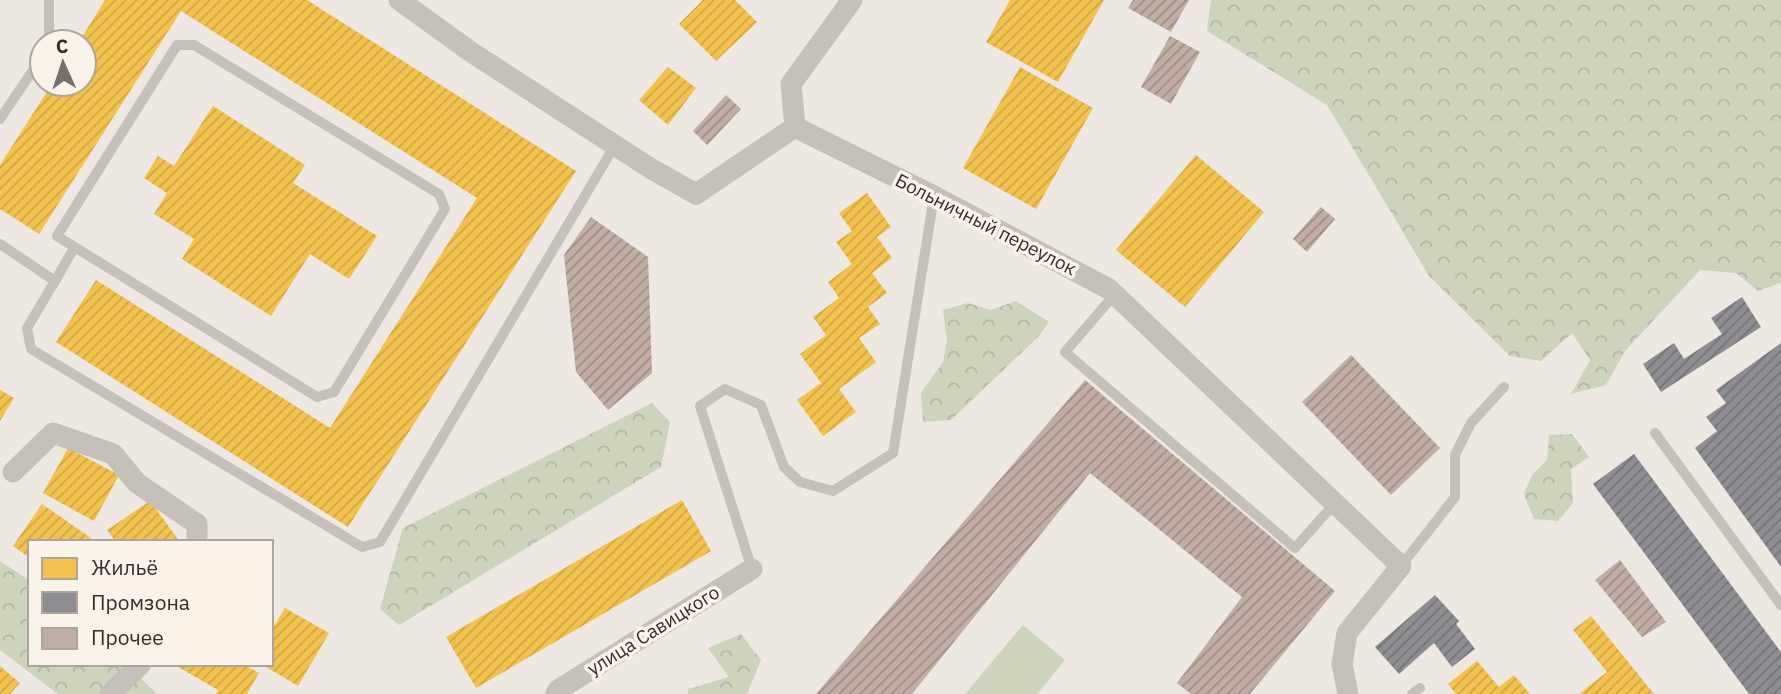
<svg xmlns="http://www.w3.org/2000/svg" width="1781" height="694" viewBox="0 0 1781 694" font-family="'IBM Plex Sans',sans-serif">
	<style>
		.forest { fill: url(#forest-crowns) }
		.pitch { fill: #ced3bc }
		.homes { fill: url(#homes-hatch) }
		.industry { fill: url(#industry-hatch) }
		.building { fill: url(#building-hatch) }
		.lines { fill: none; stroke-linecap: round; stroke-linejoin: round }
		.lane { stroke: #c6c0bb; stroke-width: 10 }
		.street { stroke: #c6c0bb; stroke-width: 21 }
		.labels { text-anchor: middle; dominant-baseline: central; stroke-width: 7; stroke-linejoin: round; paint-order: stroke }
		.street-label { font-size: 19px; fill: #372e29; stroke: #faf3ea }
	</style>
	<defs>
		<pattern id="forest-crowns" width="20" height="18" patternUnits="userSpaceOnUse" patternTransform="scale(1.75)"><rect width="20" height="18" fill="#ced3bc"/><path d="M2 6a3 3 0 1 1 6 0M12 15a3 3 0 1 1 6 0" fill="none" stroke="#b2b5a2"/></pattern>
		<pattern id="homes-hatch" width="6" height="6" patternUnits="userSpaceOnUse" patternTransform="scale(1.75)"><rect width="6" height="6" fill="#f2c14e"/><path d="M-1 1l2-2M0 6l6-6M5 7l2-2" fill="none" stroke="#d0a644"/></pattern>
		<pattern id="industry-hatch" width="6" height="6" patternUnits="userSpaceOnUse" patternTransform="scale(1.75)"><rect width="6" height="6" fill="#8d8d92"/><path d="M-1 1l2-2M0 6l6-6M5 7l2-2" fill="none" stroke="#747477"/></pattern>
		<pattern id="building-hatch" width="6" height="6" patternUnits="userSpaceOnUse" patternTransform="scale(1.75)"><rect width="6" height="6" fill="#c1ada4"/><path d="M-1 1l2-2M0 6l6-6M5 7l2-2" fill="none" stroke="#9e8d86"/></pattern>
	</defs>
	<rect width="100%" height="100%" fill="#ede8e2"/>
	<g class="forest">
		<path d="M1211,0h570v283l-23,8 -22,-18 -36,-3 -75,81 -19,34 -35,9 19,-34 -18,-27 -31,28 -31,-5 -81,-80 -102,-171 -120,-74z"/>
		<path d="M1016,301l33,21 -10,14 -88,84 -28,2 -2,-29 22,-31 4,-22 -4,-30 25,-7 23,7z"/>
		<path d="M652,403l18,19 -9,45 -262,158 -19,-16 23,-81z"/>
		<path d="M1572,434l17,23 -18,12 2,34 -15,18 -24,-2 -10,-25 8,-19 15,-15 2,-25z"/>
		<path d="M0,561l30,20v83h96l31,30h-99l-58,-44z"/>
		<path d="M741,634l20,26 -14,34h-59v-5l41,-12 -21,-29z"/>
	</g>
	<path class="pitch" d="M1023,625l42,35 -28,34h-72z"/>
	<g class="homes">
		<path d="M105,0h202l269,171 -228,356 -292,-185 40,-62 234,148 147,-230 -296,-187 -142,223 -39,-25v-44l52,-81h32v-42h-5z"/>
		<path d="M703,0h32l22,22 -41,39 -37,-37z"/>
		<path d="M1010,0h94l-46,82 -72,-40z"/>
		<path d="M668,67l28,21 -28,37 -29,-25z"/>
		<path d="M1020,67l73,41 -57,101 -73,-41z"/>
		<path d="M213,106l92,59 -12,18 84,53 -28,43 -39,-25 -39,62 -89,-57 12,-20 -40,-25 13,-21 -23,-15 14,-22 16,10z"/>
		<path d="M1196,155l68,57 -79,95 -69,-57z"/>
		<path d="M867,193l24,34 -14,10 15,21 -20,15 15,20 -19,14 12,17 -21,14 17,24 -37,27 17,23 -33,24 -26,-36 24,-17 -21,-29 26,-19 -13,-18 26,-19 -11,-16 24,-18 -16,-22 16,-11 -13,-18z"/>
		<path d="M0,390l14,8 -14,23z"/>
		<path d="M68,448l51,27 -25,46 -51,-28z"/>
		<path d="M682,500l29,51 -235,137 -30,-51z"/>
		<path d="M150,501l30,41h-64l-9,-12z"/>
		<path d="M42,504l49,34 -3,4h-58v16l-17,-12z"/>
		<path d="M285,608l44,25 -31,53 -37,-22h10v-33z"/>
		<path d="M1591,616l63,78h-75l28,-22 -34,-42z"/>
		<path d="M1477,661l22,26 15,-12 16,19h-74l-8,-10z"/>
		<path d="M173,664h70l16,9 -12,21h-31l2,-4z"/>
		<path d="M0,666l20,17 -10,11h-10z"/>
	</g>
	<g class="industry">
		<path d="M1742,297l19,30 -100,65 -18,-28 31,-21 10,16 38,-25 -11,-16z"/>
		<path d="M1781,343v224l-86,-119 22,-17 -11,-14 20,-14 -10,-13z"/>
		<path d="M1634,454l147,198v42h-32l-156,-210z"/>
		<path d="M1435,595l24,26 -3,3 19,25 -23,18 -18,-24 -35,31 -24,-27z"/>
	</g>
	<g class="building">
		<path d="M1133,0h56l-18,32 -43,-24z"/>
		<path d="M1170,36l30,16 -29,52 -30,-17z"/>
		<path d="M726,95l15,14 -34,36 -14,-14z"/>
		<path d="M1321,207l14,12 -28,33 -14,-13z"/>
		<path d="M591,217l57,40 4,116 -44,37 -32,-38 -12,-117z"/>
		<path d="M1351,355l89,93 -49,47 -89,-93z"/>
		<path d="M1085,380l250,211 -85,103h-59l-14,-11 65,-86 -152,-124 -178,221h-96z"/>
		<path d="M1620,560l46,62 -24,15 -47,-57z"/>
	</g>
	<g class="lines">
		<g class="lane">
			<path d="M49,42v-42"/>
			<path d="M177,45h17l245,149 6,15 -111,183 -17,5 -260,-161z"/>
			<path d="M0,119l42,-62"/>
			<path d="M0,244l55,37 19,-33"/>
			<path d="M55,281l-28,47 4,21 331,198 18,-5 235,-397"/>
			<path d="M1115,294l-50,58 230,196 40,-45"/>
			<path d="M1655,433l126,172"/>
			<path d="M1401,566l54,-69v-42l16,-32 33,-36"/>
			<path d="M752,569l-52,-163 25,-17 36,16 23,62 16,15 33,9 60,-38 41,-257"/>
			<path d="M1412,694l8,-6"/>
		</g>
		<g class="street">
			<path d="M399,0l72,52 179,116 46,26 99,-67"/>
			<path d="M795,127l139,69 175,93 292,277 -54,67 -5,31 6,30"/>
			<path d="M795,127l-4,-43 61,-84"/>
			<path d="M13,472l40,-39 60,21 24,29 60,41v18"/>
			<path d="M110,694l31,-30"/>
			<path d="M556,694l2,-4 194,-121"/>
		</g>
	</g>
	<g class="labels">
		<g class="street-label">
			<text transform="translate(986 224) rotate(27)">Больничный переулок</text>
			<text transform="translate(653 630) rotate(-32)">улица Савицкого</text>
		</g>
	</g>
	<rect x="28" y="540" width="245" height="126" fill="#faf3ea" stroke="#aca49d" stroke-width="2"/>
	<rect x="42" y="558" width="35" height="21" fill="#f2c14e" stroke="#aca49d" stroke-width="2"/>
	<text x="91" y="575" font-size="21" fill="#372e29">Жильё</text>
	<rect x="42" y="592" width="35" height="21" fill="#8d8d92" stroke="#aca49d" stroke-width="2"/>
	<text x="91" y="610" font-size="21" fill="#372e29">Промзона</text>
	<rect x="42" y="628" width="35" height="21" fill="#c1ada4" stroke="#aca49d" stroke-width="2"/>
	<text x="91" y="645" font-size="21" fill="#372e29">Прочее</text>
	<g transform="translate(63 63) rotate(357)"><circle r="33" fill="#faf3ea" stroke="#aca49d" stroke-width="2"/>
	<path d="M0-5L12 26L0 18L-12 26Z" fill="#776f6a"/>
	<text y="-10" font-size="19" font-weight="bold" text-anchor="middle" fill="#372e29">С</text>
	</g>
</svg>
